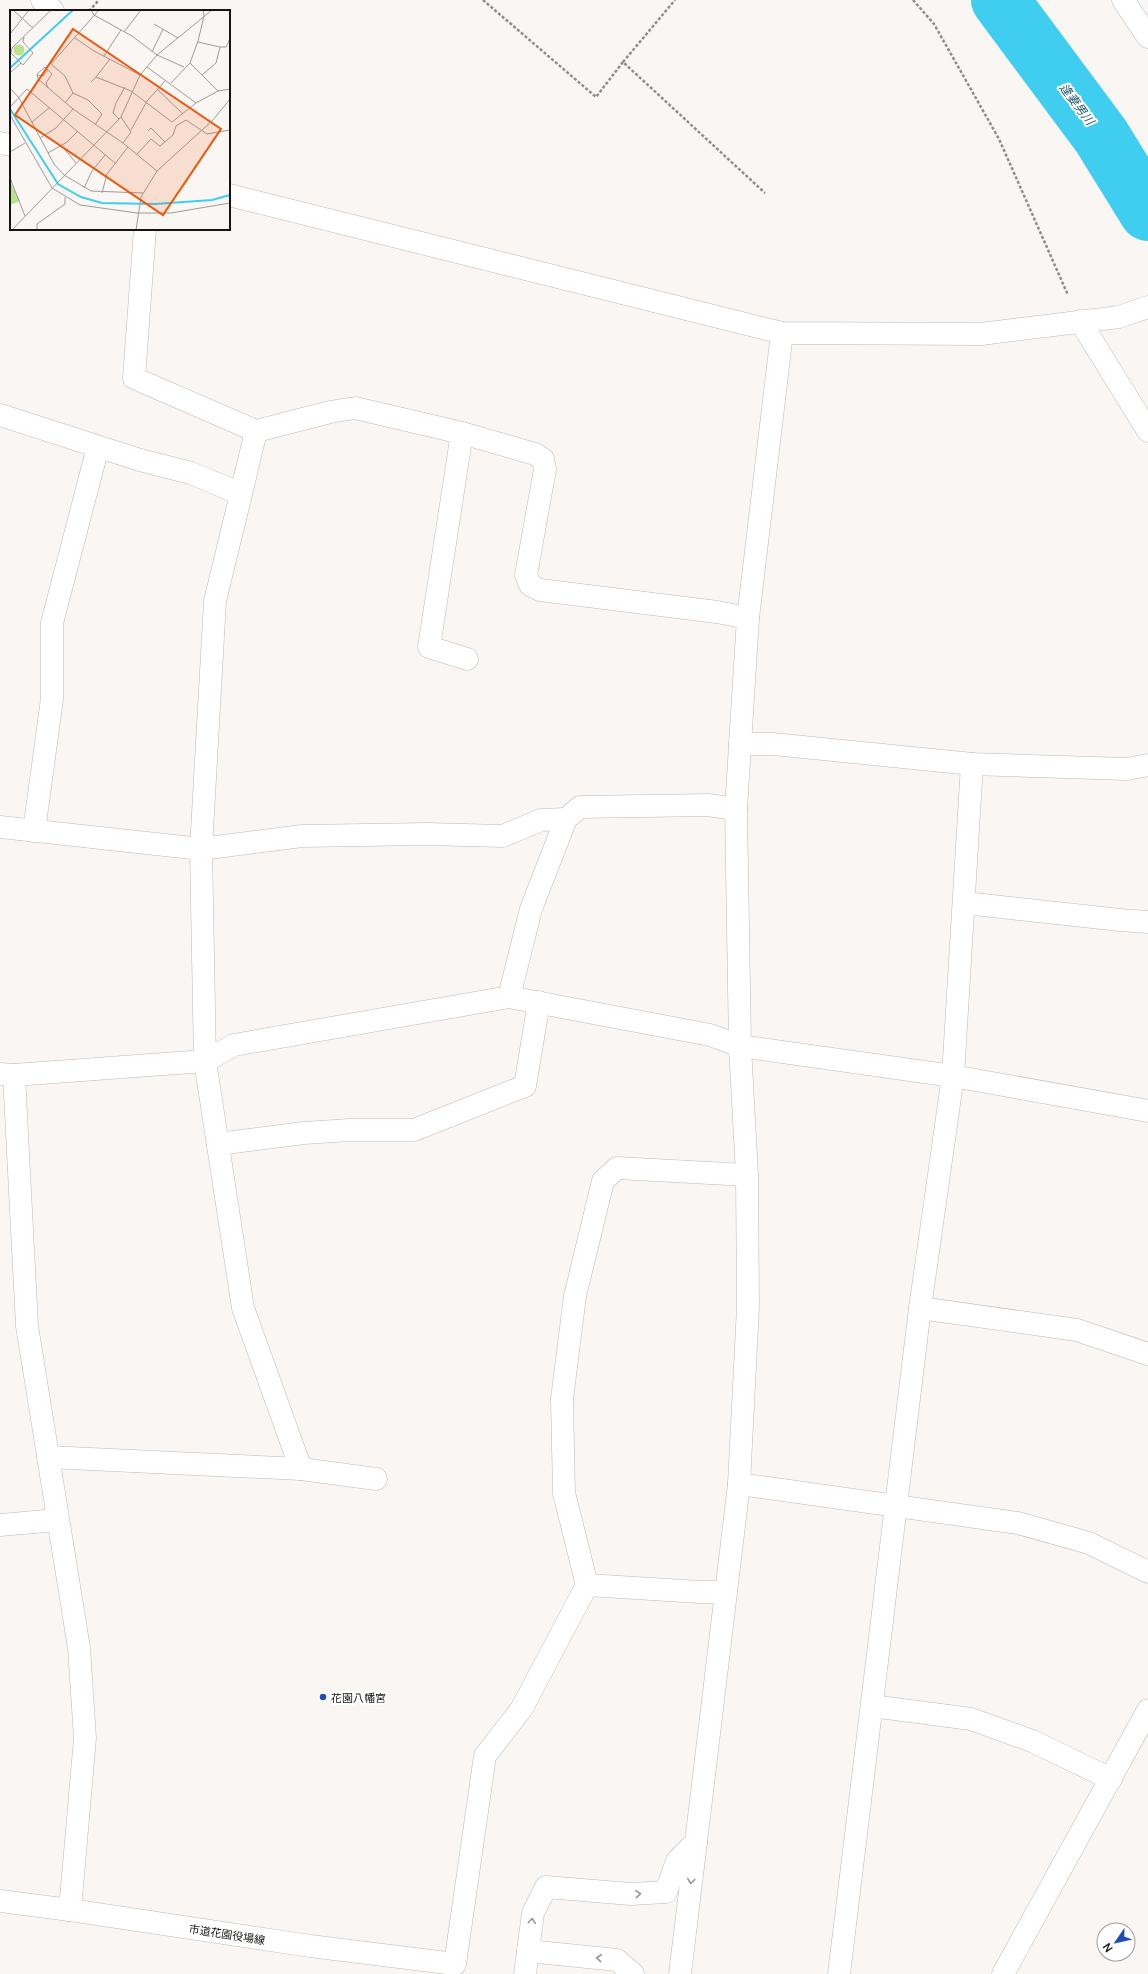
<svg xmlns="http://www.w3.org/2000/svg" width="1148" height="1974" viewBox="0 0 1148 1974" font-family="Manrope,'Noto Sans JP',sans-serif">
	<style>
		.lines { fill: none; stroke-linecap: round; stroke-linejoin: round }
		.river { stroke: #3fceef; stroke-width: 58 }
		.street-casing { stroke: #bdb9b6; stroke-width: 23 }
		.secondary-casing { stroke: #bdb9b6; stroke-width: 23 }
		.path { stroke: #8f8d8b; stroke-width: 2.5; stroke-dasharray: 3 2; stroke-linecap: butt }
		.street { stroke: #fff; stroke-width: 22 }
		.secondary { stroke: #fff; stroke-width: 22 }
		.oneway { stroke: #969595 }
		.poi-dot { fill: #1e4cb9; stroke: #fff; stroke-width: 1.5 }
		.labels { text-anchor: middle; dominant-baseline: central; stroke-width: 4; stroke-linejoin: round; paint-order: stroke }
		.poi-label { font-size: 11px; fill: #151413; stroke: #fff; text-anchor: start }
		.street-label { font-size: 11px; fill: #151413; stroke: #fff }
		.water-label { font-size: 12px; font-style: italic; fill: #1a5462; stroke: #fff }
		.inset-river { fill: none; stroke: #3fceef; stroke-width: 2 }
		.inset-road { fill: none; stroke: #9e9c99; stroke-width: 1 }
		.view { fill: #e8590c; fill-opacity: 0.15; stroke: #e8590c; stroke-width: 2 }
		.inset-edge { fill: none; stroke: #151413; stroke-width: 2 }
	</style>
	<rect width="100%" height="100%" fill="#f9f6f3"/>
	<g class="lines">
		<path class="river" d="M1000,0l101,136 47,76"/>
		<defs>
			<g id="street">
				<path d="M42,0l11,11"/>
				<path d="M1123,0l25,37"/>
				<path d="M145,229l-11,149 122,53 74,-19 25,-4 107,25 73,21 8,5 2,10 -19,106 4,10 10,5 177,22 31,6"/>
				<path d="M1080,321l68,110"/>
				<path d="M0,415l140,45 51,13 50,21 -26,107 -14,248 4,212 38,247 58,161 75,10"/>
				<path d="M462,433l-33,214 38,12"/>
				<path d="M241,494l15,-63"/>
				<path d="M740,744h33l199,20 155,5 21,-4"/>
				<path d="M0,827l201,22 101,-13 125,-2 76,2 38,-16 25,-1"/>
				<path d="M34,831l18,-132v-76l46,-176"/>
				<path d="M965,903l155,17 28,2"/>
				<path d="M509,997l22,-88 35,-90 14,-12 128,-2 28,4"/>
				<path d="M0,1074l14,1 191,-14 29,-16 275,-48 201,38 30,11 213,30 195,35"/>
				<path d="M14,1075l13,251 52,322 6,90 -15,172"/>
				<path d="M218,1144l86,-11 46,-3h64l111,-44 14,-84"/>
				<path d="M920,1308l157,22 71,24"/>
				<path d="M48,1457l253,12"/>
				<path d="M739,1484l279,39 71,20 59,29"/>
				<path d="M0,1525l57,-5"/>
				<path d="M587,1585l113,7h25"/>
				<path d="M872,1706l99,13 61,22 79,38"/>
				<path d="M0,1901l70,9 240,36 145,18 30,-208 37,-48 65,-123 -23,-92 -2,-94 13,-103 28,-115 14,-13 130,7"/>
				<path d="M528,1951l89,9 16,14"/>
				<path d="M525,1974l8,-61 13,-26 85,7 35,-2 11,-31 19,-19"/>
				<path d="M680,1974l16,-132"/>
				<path d="M839,1974l81,-666 33,-232 19,-312"/>
				<path d="M1003,1974l145,-264"/>
			</g>
			<g id="secondary">
				<path d="M0,143l11,2"/>
				<path d="M229,195l553,138 199,1 138,-17 29,-10"/>
				<path d="M696,1842l43,-358 9,-177 -1,-132 -7,-129 -4,-237 12,-191 34,-285"/>
			</g>
		</defs>
		<use href="#street" class="street-casing"/>
		<use href="#secondary" class="secondary-casing"/>
		<g class="path">
			<path d="M483,0l113,97 27,-35 142,131"/>
			<path d="M913,0l21,24 65,115 69,156"/>
			<path d="M89,11l10,-11"/>
			<path d="M623,62l52,-62"/>
		</g>
		<use href="#street" class="street"/>
		<use href="#secondary" class="secondary"/>
	</g>
	<defs><path id="oneway-chevron" d="M-2-3.5L2.5 0L-2 3.5" fill="none" stroke-width="1.6" stroke-linecap="round" stroke-linejoin="round"/></defs>
	<g class="oneway">
		<use href="#oneway-chevron" transform="translate(691 1881) rotate(97)"/>
		<use href="#oneway-chevron" transform="translate(638 1894) rotate(-5)"/>
		<use href="#oneway-chevron" transform="translate(532 1921) rotate(-83)"/>
		<use href="#oneway-chevron" transform="translate(599 1958) rotate(-174)"/>
	</g>
	<circle class="poi-dot" cx="323" cy="1697" r="4"/>
	<g class="labels">
		<g class="poi-label">
			<text x="331" y="1697">花園八幡宮</text>
		</g>
		<g class="street-label">
			<text transform="translate(227 1934) rotate(9)">市道花園役場線</text>
		</g>
		<g class="water-label">
			<text transform="translate(1077 104) rotate(53)">逢妻男川</text>
		</g>
	</g>
	<g transform="translate(10 10)">
		<rect width="220" height="220" fill="#f9f6f3"/>
		<path d="M3.5 40a5.5 5.5 0 1 1 11 0a5.5 5.5 0 1 1-11 0Z" fill="#bae28c"/>
		<path d="M0,171l10,20 -10,4z" fill="#bae28c"/>
		<path class="inset-river" d="M0,58l63,-58M0,99l48,75 23,13 21,6 53,1 57,-4 18,-5"/>
		<path class="inset-road" d="M3,0l20,18M81,0l3,5 38,21 25,19 27,12M144,14l24,14M114,22l17,-22M0,24l19,-24M14,27l-1,5 10,11 -10,12 -12,-12 1,-5 39,-38M65,28l19,13 46,24M188,32l22,5M142,42l11,-23M94,46l17,-26M180,53l28,28M137,57l49,36M0,63l11,-10M27,65l6,1 5,-6M192,65l14,-12 4,-16h6l4,-8M86,67l14,-18M81,72l5,-5 35,14 41,31 24,-19 22,-12 12,-2M161,73l19,-20 8,-22 6,-25 -1,-6M0,78l9,10 35,66 10,11 27,16 52,2M38,78l-2,-5 6,-9 -7,-7 -8,7 1,5 35,30 50,34 34,28M147,79l26,25M55,93l8,-10M0,97l17,-18 88,74M0,105l42,73 28,17 57,8h34l59,-10M111,107l10,15 -8,11M109,109l-6,-6 3,-10 9,-16M22,112l17,-14M85,115l7,-11 -14,-14 -15,-7 -8,-17 -14,-12 48,-54M121,120l16,-29 18,-20M138,121l3,-3 14,14M30,128l16,-10 17,-19M52,136l14,17M0,142l15,-9M38,143l19,-11 10,-10M127,144l14,-15 9,7 13,-11 3,-9 10,-6 21,14 23,-4M0,168l15,38M74,178l8,-17 13,-16M92,183l5,-19 21,-27M2,220l109,-113 19,-42 17,-20 55,-45M27,220v-6l28,-20v-7M126,220l5,-33 16,-26 56,-51 17,-21"/>
		<path class="view" d="M63,19l148,100 -58,86 -148,-100z"/>
		<rect width="220" height="220" class="inset-edge"/>
	</g>
	<g transform="translate(1116 1942) rotate(236)"><circle r="19" fill="#ffffff" stroke="#a1a1a1"/>
	<path d="M0-3L7 15L0 10L-7 15Z" fill="#1e4cb9"/>
	<text y="-6" font-size="11" font-weight="bold" text-anchor="middle" fill="#151413">N</text>
	</g>
</svg>
